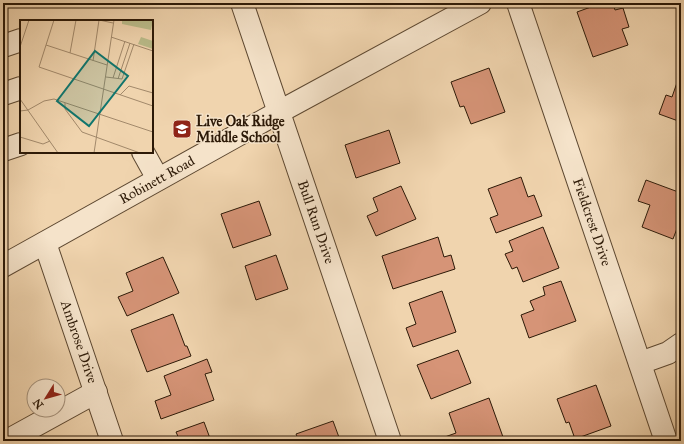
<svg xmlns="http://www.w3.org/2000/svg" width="684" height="444" viewBox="0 0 684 444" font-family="'IM FELL Great Primer',serif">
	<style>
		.building { fill: #d69477; stroke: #2c1907 }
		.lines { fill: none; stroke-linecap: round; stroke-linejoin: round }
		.minor-casing { stroke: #5d4831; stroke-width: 24 }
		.minor { stroke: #f5e3ca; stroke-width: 22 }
		.labels { text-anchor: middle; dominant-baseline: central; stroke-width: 3; stroke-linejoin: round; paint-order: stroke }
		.poi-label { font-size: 14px; font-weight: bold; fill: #2c1907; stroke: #f5e3ca; text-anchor: start }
		.street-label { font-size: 14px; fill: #2c1907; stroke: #f5e3ca }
		.inset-road { fill: none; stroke: #a2896b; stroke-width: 1 }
		.view { fill: #0f766e; fill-opacity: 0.15; stroke: #0f766e; stroke-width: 2 }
		.inset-edge { fill: none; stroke: #2c1907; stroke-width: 2 }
	</style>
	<rect width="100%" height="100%" fill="#f0d4ae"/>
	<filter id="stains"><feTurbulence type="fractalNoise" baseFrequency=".005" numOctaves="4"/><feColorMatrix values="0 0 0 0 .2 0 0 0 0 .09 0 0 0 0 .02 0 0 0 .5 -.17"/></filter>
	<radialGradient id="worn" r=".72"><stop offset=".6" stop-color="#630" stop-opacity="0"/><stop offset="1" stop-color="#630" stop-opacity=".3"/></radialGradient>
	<g class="building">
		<path d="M602,3h11l2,7 8,-2 6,19 -7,2 6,16 -35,12 -16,-45z"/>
		<path d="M489,68l16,44 -34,12 -7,-18 -4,1 -9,-25z"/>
		<path d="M680,74h1v48l-22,-8 7,-19 6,2z"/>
		<path d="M389,130l11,33 -44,15 -11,-33z"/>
		<path d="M521,177l7,20 6,-2 8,21 -46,17 -6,-15 8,-3 -10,-26z"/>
		<path d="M646,180l35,13v25l-8,21 -31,-12 8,-22 -12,-4z"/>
		<path d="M401,186l15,33 -40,17 -9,-20 11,-5 -5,-13z"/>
		<path d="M259,201l12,34 -38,13 -12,-34z"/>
		<path d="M543,227l16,41 -36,14 -6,-15 -5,2 -7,-15 8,-3 -4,-10z"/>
		<path d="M438,237l6,20 7,-2 4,14 -62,20 -11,-33z"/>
		<path d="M276,255l12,34 -32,11 -11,-34z"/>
		<path d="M163,257l16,36 -52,23 -9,-19 15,-6 -7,-18z"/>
		<path d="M561,281l15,40 -47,17 -8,-23 13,-5 -4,-9 15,-6 -2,-8z"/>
		<path d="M442,291l14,41 -43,15 -7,-19 10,-4 -7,-21z"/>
		<path d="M173,314l12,32h2l4,10 -44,16 -16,-42z"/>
		<path d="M458,350l13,33 -40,16 -14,-34z"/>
		<path d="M207,359l5,13 -7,2 9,26 -53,19 -6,-18 16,-6 -7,-19z"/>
		<path d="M596,385l15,41 -36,13 -6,-17 -3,1 -9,-24z"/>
		<path d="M489,398l14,39 -12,4h-48l-1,-3 14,-5 -7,-20z"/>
		<path d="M333,421l7,19 -41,1 -3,-7z"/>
		<path d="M204,422l7,19h-31l-4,-9z"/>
	</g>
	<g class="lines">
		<defs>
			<g id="minor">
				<path d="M242,3l148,438"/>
				<path d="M518,3l148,438"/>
				<path d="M3,46l18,-6"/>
				<path d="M3,94l18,-6"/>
				<path d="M3,150l18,-6"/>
				<path d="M143,152l15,27"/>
				<path d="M45,243l67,198"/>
				<path d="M3,266l276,-154 201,-109"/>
				<path d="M640,363l28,-10 13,-9"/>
				<path d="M7,441l89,-49"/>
			</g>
		</defs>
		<use href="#minor" class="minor-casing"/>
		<use href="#minor" class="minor"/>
	</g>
	<defs>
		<symbol id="school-square" viewBox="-11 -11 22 22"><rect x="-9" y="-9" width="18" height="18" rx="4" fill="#8f2418" stroke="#f5e3ca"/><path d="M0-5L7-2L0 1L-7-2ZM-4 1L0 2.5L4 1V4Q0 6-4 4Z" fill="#fff"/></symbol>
	</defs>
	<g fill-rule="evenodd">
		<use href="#school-square" x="171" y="118" width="22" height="22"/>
	</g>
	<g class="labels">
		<g class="poi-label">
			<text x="196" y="121">Live Oak Ridge<tspan x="196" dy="16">Middle School</tspan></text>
		</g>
		<g class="street-label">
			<text transform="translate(157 180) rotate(-29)">Robinett Road</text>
			<text transform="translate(316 222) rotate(71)">Bull Run Drive</text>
			<text transform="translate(592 222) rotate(71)">Fieldcrest Drive</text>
			<text transform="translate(79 342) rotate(71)">Ambrose Drive</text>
		</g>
	</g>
	<g transform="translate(20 20)">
		<rect width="133" height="133" fill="#f0d4ae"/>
		<path d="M102,0h31l-2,10 -29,-6zM121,17l12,4v8l-15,-5z" fill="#babc8a"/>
		<path class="inset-road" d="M34,0l-15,47 114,39M79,0l14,3M91,17l42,14M26,25l61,20M0,27l9,-27M50,33l6,-33M73,41l6,-41M86,57l16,2 12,-35M93,58l12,-37M98,59l12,-36M100,75l9,-9 24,7M0,79l38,54M45,83v6l17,23 58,21M0,91l8,-1 16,-9 10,-2 99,33M0,117l23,7 7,-3M74,133l20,-133"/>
		<path class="view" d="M75,31l33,25 -39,50 -32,-25z"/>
		<rect width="133" height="133" class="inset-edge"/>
	</g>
	<rect width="684" height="444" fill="none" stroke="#f0d4ae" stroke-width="16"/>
	<rect x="4" y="4" width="676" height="436" fill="none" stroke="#2c1907" stroke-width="2"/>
	<rect x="8" y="8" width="668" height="428" fill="none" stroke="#2c1907"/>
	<g transform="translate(46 398) rotate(233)"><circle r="19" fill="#f5e3ca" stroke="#a5927c"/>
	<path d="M0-3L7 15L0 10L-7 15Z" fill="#8f2418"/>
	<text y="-6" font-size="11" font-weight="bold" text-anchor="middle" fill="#2c1907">N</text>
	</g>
	<rect width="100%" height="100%" filter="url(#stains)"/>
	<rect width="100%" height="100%" fill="url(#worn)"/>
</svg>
